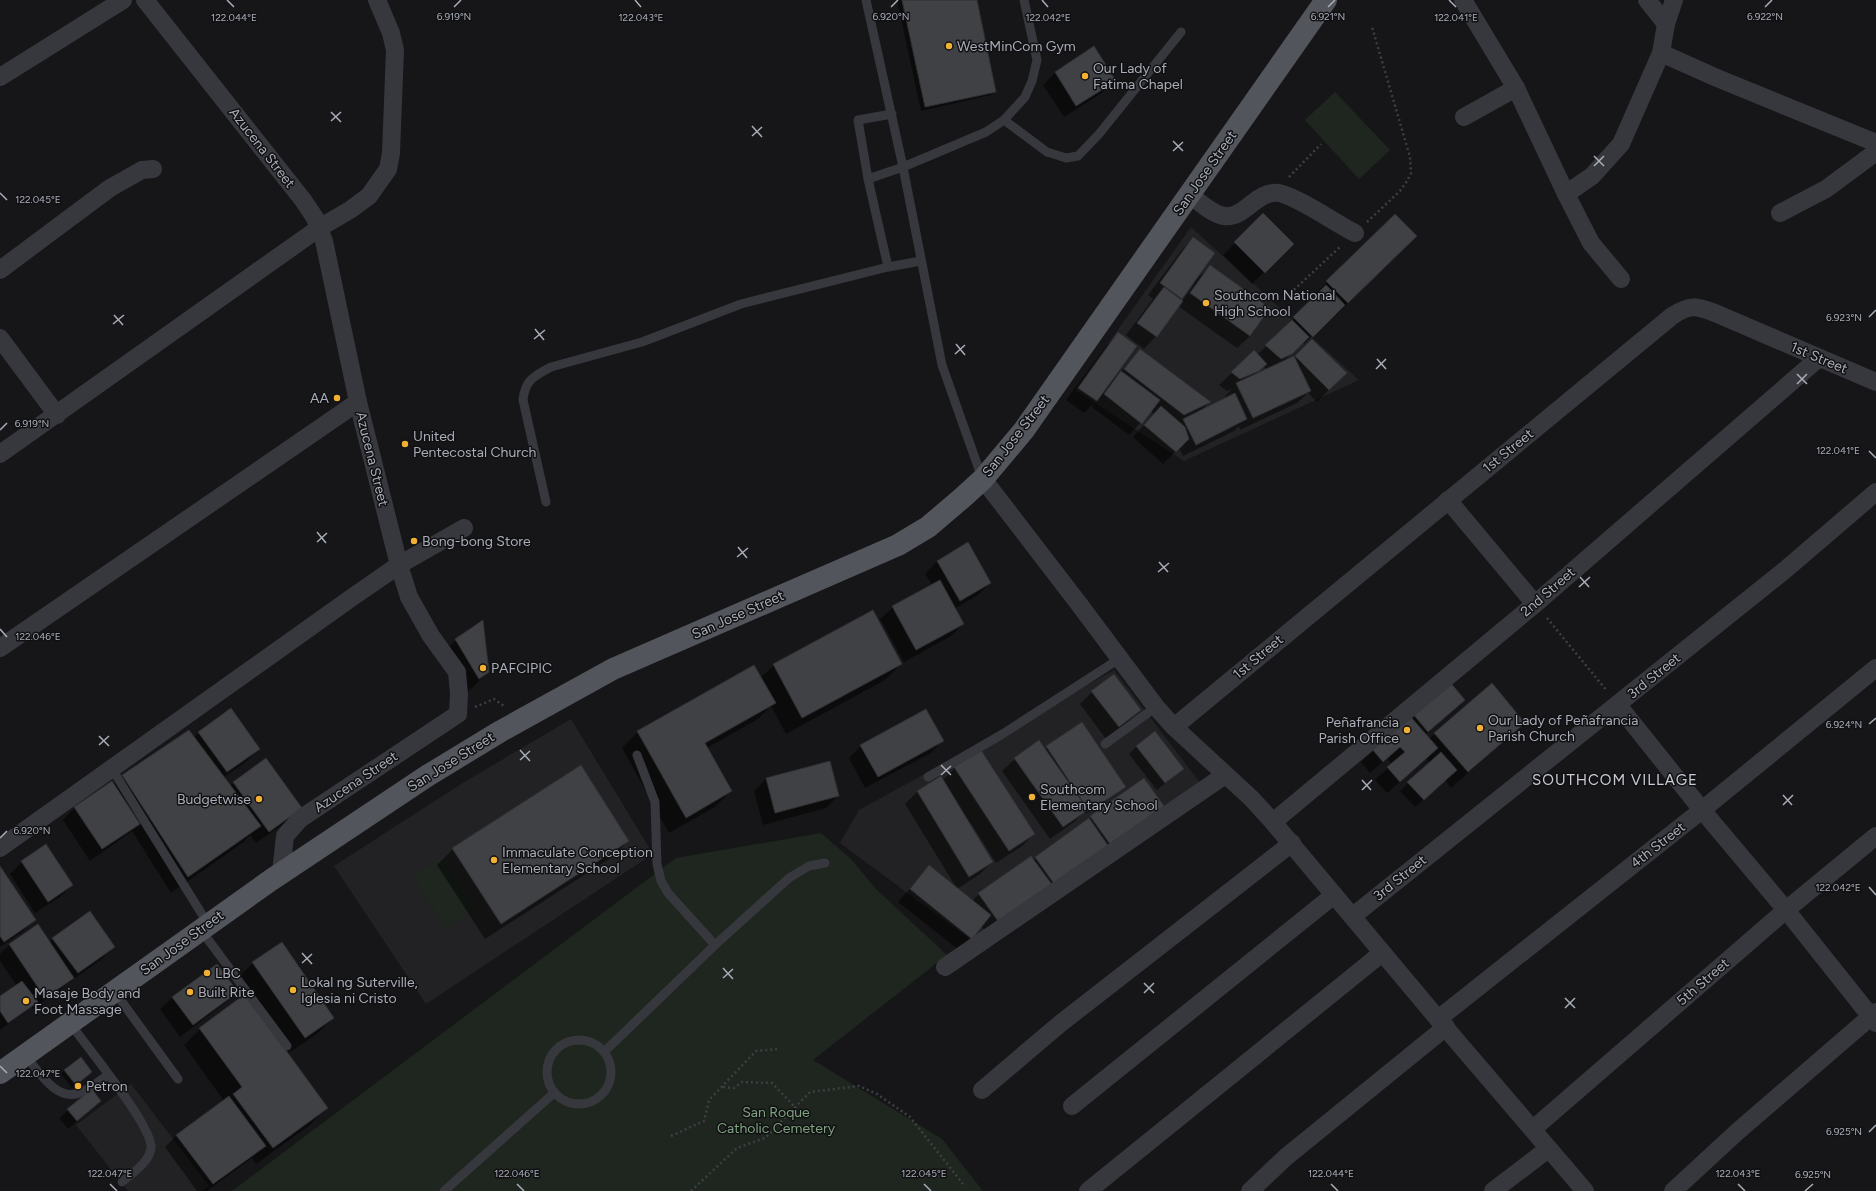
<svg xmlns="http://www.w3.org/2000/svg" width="1876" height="1191" viewBox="0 0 1876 1191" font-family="Figtree,sans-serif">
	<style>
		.built { fill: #222225 }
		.green { fill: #1e261f }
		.shadow { fill: #0007; fill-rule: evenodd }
		.building { fill: #404145; stroke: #303034 }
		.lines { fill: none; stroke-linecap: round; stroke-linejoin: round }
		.path { stroke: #3d3f44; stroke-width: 2.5; stroke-dasharray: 2 3; stroke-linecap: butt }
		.lane { stroke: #37383d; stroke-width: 9 }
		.street { stroke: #37383d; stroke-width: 18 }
		.primary { stroke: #53555c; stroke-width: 22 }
		.ticks { fill: none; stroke: #a8adb8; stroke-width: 1.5 }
		.poi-dot { fill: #f2b134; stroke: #111113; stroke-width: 1.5 }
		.labels { text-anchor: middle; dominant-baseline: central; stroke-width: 3; stroke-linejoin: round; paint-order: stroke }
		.poi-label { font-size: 14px; fill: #a8adb8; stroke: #111113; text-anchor: start }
		.street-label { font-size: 14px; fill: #a8adb8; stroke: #111113 }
		.park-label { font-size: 14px; fill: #7fa381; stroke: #111113 }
		.neighbourhood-label { font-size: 15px; letter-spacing: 1px; fill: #c9ccd4; stroke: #111113 }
		.ticks-label { font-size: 10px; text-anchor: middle; fill: #a8adb8; stroke: #111113; stroke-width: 3; stroke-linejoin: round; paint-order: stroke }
	</style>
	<rect width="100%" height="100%" fill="#161618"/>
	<g class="built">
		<path d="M1191,227l168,153 -175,81 -109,-71z"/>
		<path d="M1114,670l87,114 -226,159 -135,-100 19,-33z"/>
		<path d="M571,719l82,135 -227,150 -92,-138 127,-82z"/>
		<path d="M131,1084l78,102 -6,5h-75l-52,-66z"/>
	</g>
	<g class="green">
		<path d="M1335,92l55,58 -31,29 -54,-59z"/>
		<path d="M821,833l30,26 25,30 71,66 -134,105 129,79 41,52h-751l444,-333z"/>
		<path d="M443,857l33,50 -30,20 -33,-51z"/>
	</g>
	<g class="shadow">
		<path d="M897,0h79l19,91 -4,4 -70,16z"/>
		<path d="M1094,48l21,32 -13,13 -38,24 -21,-32 12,-12z"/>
		<path d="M1263,215l29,29 -40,40 -29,-29z"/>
		<path d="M1395,215l20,21 -79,79 -1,-1 -31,30 -1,-2 -20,20 11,-4 18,-18 33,33 -28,29 -9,-9 -11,10 -57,27 -1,-4 -5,5 -51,25 -4,-8 -16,16 -30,-27 21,-23 -3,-3 -22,24 -37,-28 2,-4 -10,10 -18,-13 40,-54 12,-12 -10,52 32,-36 69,52 -7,8 24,-11 -1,-3 7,-7 -5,2 -8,-6 35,-33 3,3 30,-29 30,-30 -2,-2zM1263,366l4,4 -13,6z"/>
		<path d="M1193,238l1,43 16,-14 59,42 -19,27 -13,12 -59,-42 -22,30 -12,13 -18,-14 27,-36 -5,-4 33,-44zM1193,282l1,2 -12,17 -2,-1z"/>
		<path d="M937,561l53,22 -12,12 -24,14 9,15 -12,12 -47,26 -24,-43 13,-12 39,-22 -7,-11z"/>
		<path d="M456,640l32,32 -17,17 -8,6 -24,-39z"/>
		<path d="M901,664l-16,16 -99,54 -15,-28 -13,13 -51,29 24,43 -16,16 -46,26 -47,-85 16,-16 122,-54 14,-13z"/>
		<path d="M1092,692l48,18 -12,12 -22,17 -26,-35z"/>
		<path d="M1464,700l-39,35 4,4 6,-6 89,-10 -73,65 -6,-8 -30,27 -15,-16 30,-28 -4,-4 -39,34 -12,-13 17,-16 -5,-6 -17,15 -9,-11 52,-47z"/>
		<path d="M1082,723l39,67 -36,24 -1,-2 -10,10 -24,17 -48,-68 13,-12 29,-9z"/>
		<path d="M199,733l60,16 -12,12 -23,16 6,9 35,-27 36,49 -12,12 -33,23 -6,-8 -6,7 -73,51 -39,-62 -42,30 -27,-41 12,-13 38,-22 10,-10 71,-38z"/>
		<path d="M943,740l-12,13 -66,35 -16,-30 12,-12z"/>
		<path d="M1137,746l46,23 -26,21 -28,-36z"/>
		<path d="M955,768l79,66 -12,12 -26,17 -26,-41 -1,1 23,39 -12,12 -23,15 15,12 7,-7 54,-34 58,-43 71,-11 -174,129 -7,-9 -22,24 -61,-48 32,-36 26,21 -51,-83 12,-12 26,-12z"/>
		<path d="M766,779l72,17 -12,12 -63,17 -9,-34z"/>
		<path d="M628,841l-16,16 -127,82 -48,-74 16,-16z"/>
		<path d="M46,846l26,39 -12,12 -25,16 -25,-39 12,-12z"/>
		<path d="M0,868l34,52 -12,12 -22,15z"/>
		<path d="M38,926l11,17 4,-4 61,7 -12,13 -34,24 -8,7 -28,19 -1,-2 -31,23v-32l17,-12 -17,-25v-7l9,-9z"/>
		<path d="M253,963l80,55 -16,16 -30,20 39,54 -16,17 -54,39 -4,-6 -45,33h-10l-32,-44 12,-12 47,-34 -40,-56 16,-16 44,-33 -7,-17z"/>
		<path d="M237,992l-13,12 -44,33 -20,-28 13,-12z"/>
		<path d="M65,1070l22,5 -15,13 -11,-14z"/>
		<path d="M92,1090l8,11 -32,28 -9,-11z"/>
	</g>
	<g class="building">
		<path d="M902,0h75l19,92 -71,15z"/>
		<path d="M1094,46l22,35 -40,25 -21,-34z"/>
		<path d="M1263,213l31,31 -29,29 -31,-31z"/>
		<path d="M1395,214l22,22 -69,67 -22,-22z"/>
		<path d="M1193,237l22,16 -33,46 -22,-16z"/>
		<path d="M1210,265l60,43 -20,28 -60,-43z"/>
		<path d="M1326,285l19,20 -32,32 -20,-20z"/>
		<path d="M1164,287l19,14 -26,36 -20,-14z"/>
		<path d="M1292,320l17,17 -17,17 -11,5 -16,-14z"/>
		<path d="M1118,332l19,14 -40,55 -19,-13z"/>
		<path d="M1312,339l35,34 -18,17 -34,-34z"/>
		<path d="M1140,349l71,53 -27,13 -60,-46z"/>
		<path d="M1254,350l13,14 -8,7 -19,8 -9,-7z"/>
		<path d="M1294,356l17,35 -58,27 -17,-35z"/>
		<path d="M1121,371l39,29 -18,24 -38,-30z"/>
		<path d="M1235,393l12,26 -51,26 -13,-26z"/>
		<path d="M1161,406l24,21 4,12 -13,13 -32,-27z"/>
		<path d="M968,542l23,41 -31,18 -23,-40z"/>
		<path d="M940,580l24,44 -48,26 -24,-44z"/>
		<path d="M873,610l29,54 -100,54 -29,-54z"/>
		<path d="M483,620l6,52 -10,7 -24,-40z"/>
		<path d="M754,665l22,38 -71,40 27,48 -46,27 -49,-87z"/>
		<path d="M1114,674l27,36 -22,17 -28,-36z"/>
		<path d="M1450,682l15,18 -37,32 -15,-18z"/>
		<path d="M1492,683l33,40 -57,49 -34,-39z"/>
		<path d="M231,708l29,41 -33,23 -29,-40z"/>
		<path d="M926,709l18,32 -66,36 -18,-32z"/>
		<path d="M1410,716l28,32 -38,34 -13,-15 18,-15 -5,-5 -17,15 -11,-13z"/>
		<path d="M1082,722l44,65 -37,24 -43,-65z"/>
		<path d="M189,730l72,96 -73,51 -66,-102z"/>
		<path d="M1155,731l29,38 -19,14 -29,-37z"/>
		<path d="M1039,740l49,70 -25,17 -49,-69z"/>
		<path d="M981,750l54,84 -26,17 -55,-84z"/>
		<path d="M1441,752l16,18 -33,30 -17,-18z"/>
		<path d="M266,758l36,50 -33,24 -36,-50z"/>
		<path d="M830,761l9,35 -64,17 -9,-35z"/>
		<path d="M581,765l48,76 -128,83 -49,-76z"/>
		<path d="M941,776l52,86 -24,15 -52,-86z"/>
		<path d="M1144,778l20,28 -54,38 -20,-28z"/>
		<path d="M112,781l28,43 -38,25 -28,-42z"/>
		<path d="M1089,818l20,29 -54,38 -20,-28z"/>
		<path d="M46,844l27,41 -25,17 -27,-41z"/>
		<path d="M1031,856l22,30 -53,38 -22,-31z"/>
		<path d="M929,865l62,50 -19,24 -62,-50z"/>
		<path d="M0,866l36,54 -32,22 -4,-6z"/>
		<path d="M90,911l25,36 -37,26 -26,-35z"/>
		<path d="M38,924l36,54 -29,20 -36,-54z"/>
		<path d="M282,942l52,76 -29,20 -53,-76z"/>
		<path d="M217,964l21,28 -45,33 -21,-28z"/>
		<path d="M22,981l16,21 -30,21 -8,-12v-15z"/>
		<path d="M245,994l83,114 -55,40 -40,-54 9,-7 -43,-59z"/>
		<path d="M81,1057l11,15 -16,13 -12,-15z"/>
		<path d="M92,1089l9,12 -24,20 -10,-12z"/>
		<path d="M229,1096l37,50 -53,38 -37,-49z"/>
	</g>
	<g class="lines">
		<g class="path">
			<path d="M1289,177l32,-33"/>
			<path d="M1367,222l33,-31 7,-10 4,-8 -1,-16 -38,-130"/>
			<path d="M1283,300l58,-54"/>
			<path d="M1547,618l60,73"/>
			<path d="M475,707l19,-8 10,7"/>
			<path d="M723,1087l11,1 8,-6 30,1 23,24"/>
			<path d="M671,1136l33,-15 5,-21 47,-49 21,-2"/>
			<path d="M691,1191l46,-43 28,-10 45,-46 49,-6 18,8 33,23 53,67"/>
		</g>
		<g class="lane">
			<path d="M866,0l37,167 39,198 40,113"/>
			<path d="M1004,120l43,32 19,6 12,-2 21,-22 82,-102"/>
			<path d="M868,179l35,-12 83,-35 18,-12 21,-23 7,-16 5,-21 -13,-60"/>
			<path d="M888,267l-20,-88 -10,-59 34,-6"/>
			<path d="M546,502l-23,-102c2,-20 11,-24 28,-33l91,-25 99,-38 147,-37 33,-6"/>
			<path d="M1105,744l51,-37"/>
			<path d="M637,755l18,47 2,62 4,17 7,12 47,52"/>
			<path d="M112,769l96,155"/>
			<path d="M928,777l73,-42 118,-76"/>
			<path d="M201,930l86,116"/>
			<path d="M114,991l64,88"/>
			<path d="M70,1023c15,22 83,103 81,125 -2,15 -19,25 -29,34"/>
			<circle cx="579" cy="1072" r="32"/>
			<path d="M604,1052l111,-107 74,-67 20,-12 16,-3"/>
			<path d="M25,1055c12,14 31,47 54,38 10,-3 20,-12 29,-18"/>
			<path d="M444,1191l110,-98"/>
		</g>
		<g class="street">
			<path d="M145,0l158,200 12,18 9,23 34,161 41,163 10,32 22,39 26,36 2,22 -1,20 -158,105 -15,17 -4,37"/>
			<path d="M1463,0l53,88 50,106"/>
			<path d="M1666,24l8,-24"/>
			<path d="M1661,53l56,25 159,65"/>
			<path d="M0,77l123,-77"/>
			<path d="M1464,117l52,-29"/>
			<path d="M1190,195c10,7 21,19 34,21 21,3 32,-26 55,-23 17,3 58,31 76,40"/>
			<path d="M1780,213l46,-24 50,-37"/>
			<path d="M0,270l110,-82 32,-18 11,-1"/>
			<path d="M1621,279l-30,-36 -25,-49 26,-18 29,-32 40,-91 5,-29 -19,-24"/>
			<path d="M0,338l57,77"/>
			<path d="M0,454l319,-226 31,-18 19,-14 19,-27 3,-16 4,-103 -4,-17 -14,-33"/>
			<path d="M983,479l96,125 77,103 18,20 77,71 22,24 165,197 147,172"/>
			<path d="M1448,500l87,104"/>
			<path d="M0,648l358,-246"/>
			<path d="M1618,705l84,105 84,100 90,113"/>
			<path d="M1174,727l498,-411c18,-12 24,-10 43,-3l161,69"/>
			<path d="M1273,822l262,-218 284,-246"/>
			<path d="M0,848l354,-252 45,-31 65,-37"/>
			<path d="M1353,916l432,-346 91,-78"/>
			<path d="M945,967l280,-192"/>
			<path d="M1438,1019l264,-209 174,-142"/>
			<path d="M982,1090l79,-67 231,-180"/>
			<path d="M1072,1106l262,-211"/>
			<path d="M1533,1129l253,-219 90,-74"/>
			<path d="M1088,1191l294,-238"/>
			<path d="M1250,1191l36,-34 160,-130"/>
			<path d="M1493,1191l55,-42"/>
			<path d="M1673,1191l64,-59 139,-120"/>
		</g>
		<path class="primary" d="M0,1073l271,-193 156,-104 74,-45 112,-62 285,-124 30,-18 33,-28 22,-20 41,-49 302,-430"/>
	</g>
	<path class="ticks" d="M227,0l7,7M635,0l6,7M1042,0l6,7M1449,0l7,7M454,7l7,-7M891,7l7,-7M1328,7l7,-7M1765,7l7,-7M331,112l10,10M331,121l10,-9M752,126l10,11M752,136l10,-9M1173,141l10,10M1173,151l10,-9M1594,156l10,10M1594,166l10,-10M0,193l7,7M114,315l9,10M1869,317l7,-7M113,324l11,-9M535,329l9,11M534,339l11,-9M956,344l9,11M955,354l10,-9M1377,359l9,10M1376,369l10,-10M1797,374l10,10M1797,384l10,-10M0,430l7,-7M1869,451l7,7M317,532l9,11M317,542l10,-9M738,547l9,11M737,557l11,-9M1159,562l9,10M1158,572l11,-9M1580,577l9,10M1579,587l11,-10M0,629l7,8M1869,724l7,-6M99,736l10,10M99,745l10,-9M520,750l10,11M520,760l10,-9M941,765l10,10M941,775l10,-9M1362,780l9,10M1362,790l10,-10M1783,795l9,10M1783,805l10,-10M0,838l7,-7M1869,887l7,8M302,953l10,11M302,963l10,-9M723,968l10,11M723,978l10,-9M1144,983l10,10M1144,993l10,-10M1565,998l10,10M1565,1008l10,-10M0,1066l7,7M1869,1132l7,-7M110,1184l7,7M517,1184l7,7M924,1184l7,7M1331,1184l7,7M1738,1184l7,7M1805,1191l8,-7"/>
	<g class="poi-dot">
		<circle cx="949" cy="46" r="4"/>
		<circle cx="1085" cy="76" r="4"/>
		<circle cx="1206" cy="303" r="4"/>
		<circle cx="337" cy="398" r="4"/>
		<circle cx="405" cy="444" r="4"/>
		<circle cx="414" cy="541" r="4"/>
		<circle cx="483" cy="668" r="4"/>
		<circle cx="1480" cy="728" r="4"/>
		<circle cx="1407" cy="730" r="4"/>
		<circle cx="1032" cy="797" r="4"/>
		<circle cx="259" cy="799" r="4"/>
		<circle cx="494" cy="860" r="4"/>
		<circle cx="207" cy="973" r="4"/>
		<circle cx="293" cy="990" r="4"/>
		<circle cx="190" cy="992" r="4"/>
		<circle cx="26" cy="1001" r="4"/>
		<circle cx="78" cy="1086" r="4"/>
	</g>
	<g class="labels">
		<g class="poi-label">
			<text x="957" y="46">WestMinCom Gym</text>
			<text x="1093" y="68">Our Lady of<tspan x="1093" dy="16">Fatima Chapel</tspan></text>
			<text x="1214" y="295">Southcom National<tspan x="1214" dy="16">High School</tspan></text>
			<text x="329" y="398" text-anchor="end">AA</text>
			<text x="413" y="436">United<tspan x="413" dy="16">Pentecostal Church</tspan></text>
			<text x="422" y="541">Bong-bong Store</text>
			<text x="491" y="668">PAFCIPIC</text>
			<text x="1488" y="720">Our Lady of Peñafrancia<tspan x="1488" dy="16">Parish Church</tspan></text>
			<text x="1399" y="722" text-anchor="end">Peñafrancia<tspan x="1399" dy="16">Parish Office</tspan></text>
			<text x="1040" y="789">Southcom<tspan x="1040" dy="16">Elementary School</tspan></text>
			<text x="251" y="799" text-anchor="end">Budgetwise</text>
			<text x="502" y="852">Immaculate Conception<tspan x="502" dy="16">Elementary School</tspan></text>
			<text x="215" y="973">LBC</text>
			<text x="301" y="982">Lokal ng Suterville,<tspan x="301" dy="16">Iglesia ni Cristo</tspan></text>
			<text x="198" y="992">Built Rite</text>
			<text x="34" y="993">Masaje Body and<tspan x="34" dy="16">Foot Massage</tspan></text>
			<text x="86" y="1086">Petron</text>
		</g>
		<g class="street-label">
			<text transform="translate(262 148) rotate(52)">Azucena Street</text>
			<text transform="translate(1205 173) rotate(-55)">San Jose Street</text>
			<text transform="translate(1819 358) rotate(23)">1st Street</text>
			<text transform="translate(1016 436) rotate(-52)">San Jose Street</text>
			<text transform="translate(1508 451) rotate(-39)">1st Street</text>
			<text transform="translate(372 459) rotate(76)">Azucena Street</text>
			<text transform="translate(1548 592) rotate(-41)">2nd Street</text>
			<text transform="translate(738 615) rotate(-24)">San Jose Street</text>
			<text transform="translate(1258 657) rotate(-40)">1st Street</text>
			<text transform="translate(1654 676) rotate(-39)">3rd Street</text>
			<text transform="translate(451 762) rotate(-32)">San Jose Street</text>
			<text transform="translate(356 782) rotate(-34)">Azucena Street</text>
			<text transform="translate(1658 845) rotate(-38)">4th Street</text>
			<text transform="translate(1400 878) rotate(-39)">3rd Street</text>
			<text transform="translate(182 943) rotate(-36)">San Jose Street</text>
			<text transform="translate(1703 982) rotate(-41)">5th Street</text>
		</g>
		<g class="park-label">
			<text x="776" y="1112">San Roque<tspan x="776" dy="16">Catholic Cemetery</tspan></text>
		</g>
		<g class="neighbourhood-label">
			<text x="1615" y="780">SOUTHCOM VILLAGE</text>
		</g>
	</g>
	<g class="ticks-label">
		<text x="454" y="20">6.919°N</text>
		<text x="891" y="20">6.920°N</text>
		<text x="1328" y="20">6.921°N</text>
		<text x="1765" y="20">6.922°N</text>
		<text x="234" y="21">122.044°E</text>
		<text x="641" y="21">122.043°E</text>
		<text x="1048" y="21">122.042°E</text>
		<text x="1456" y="21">122.041°E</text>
		<text x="38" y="203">122.045°E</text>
		<text x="1844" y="321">6.923°N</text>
		<text x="32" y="427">6.919°N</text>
		<text x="1838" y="454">122.041°E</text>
		<text x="38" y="640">122.046°E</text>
		<text x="1844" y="728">6.924°N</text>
		<text x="32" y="834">6.920°N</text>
		<text x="1838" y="891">122.042°E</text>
		<text x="38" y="1077">122.047°E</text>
		<text x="1844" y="1135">6.925°N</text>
		<text x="110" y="1177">122.047°E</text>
		<text x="517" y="1177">122.046°E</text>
		<text x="924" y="1177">122.045°E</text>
		<text x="1331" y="1177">122.044°E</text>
		<text x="1738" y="1177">122.043°E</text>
		<text x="1813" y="1178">6.925°N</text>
	</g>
</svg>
